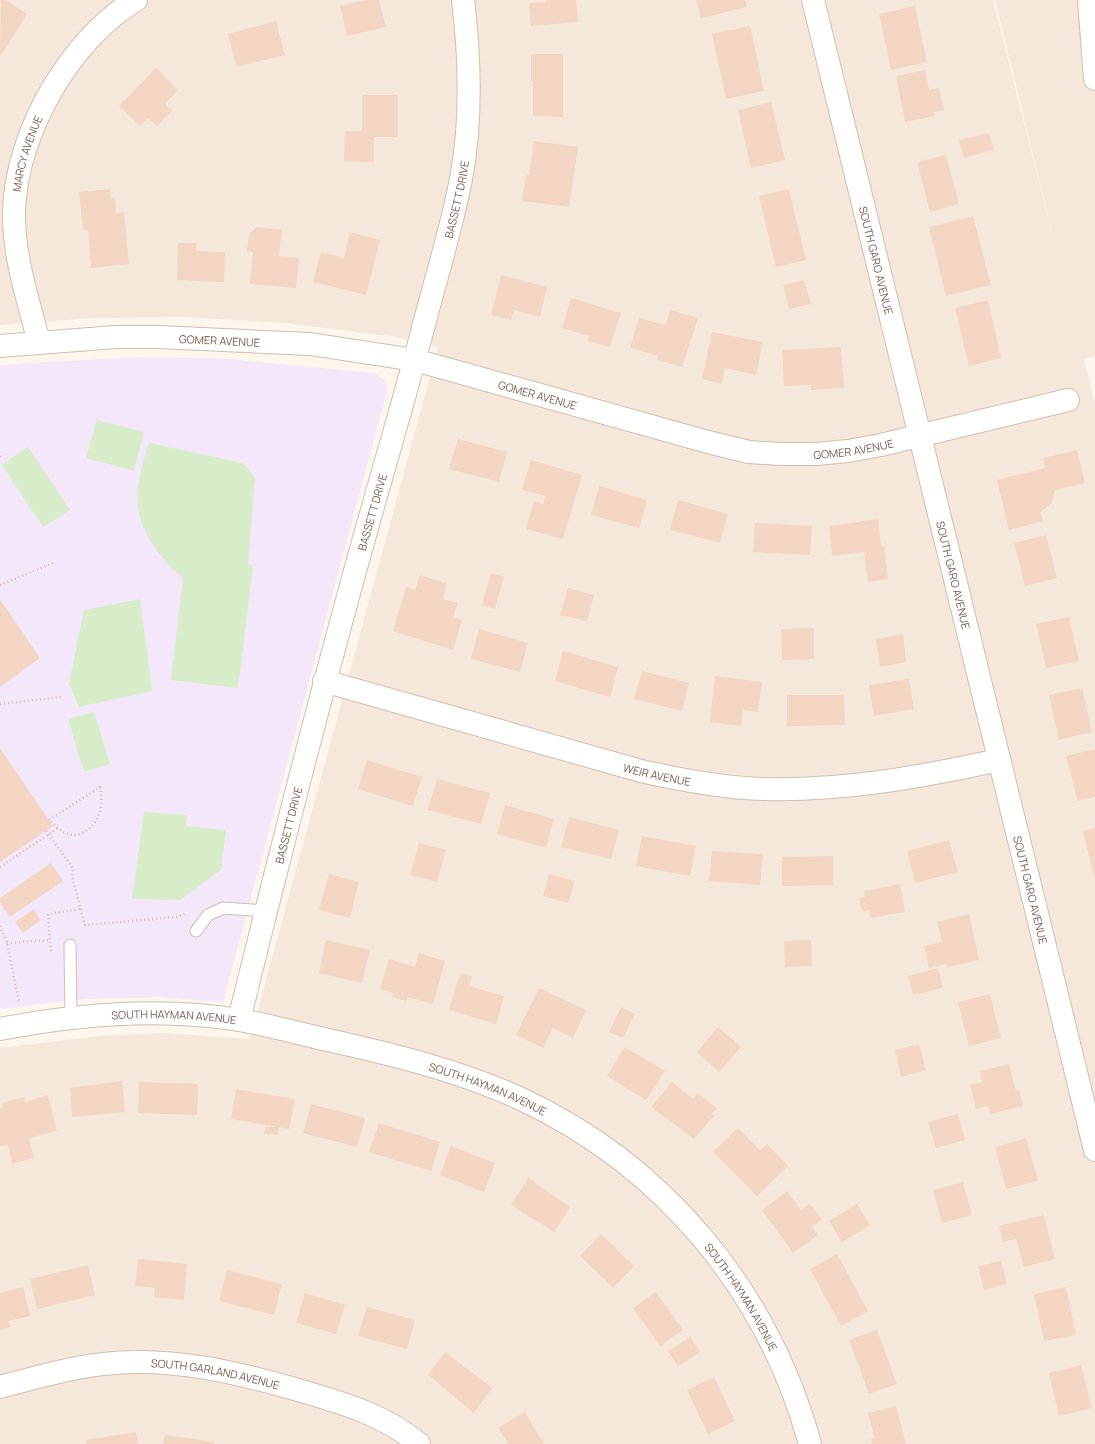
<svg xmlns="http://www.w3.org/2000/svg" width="1095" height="1444" viewBox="0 0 1095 1444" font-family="Manrope,sans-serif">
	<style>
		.residential { fill: #f5e8da }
		.education { fill: #f3e8fa }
		.green { fill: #d8ecc9 }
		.building { fill: #f3d5c3 }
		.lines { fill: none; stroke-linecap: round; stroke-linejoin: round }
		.service-casing { stroke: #d1beb0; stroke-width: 13 }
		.minor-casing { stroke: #d1beb0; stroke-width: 24 }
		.path { stroke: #d9b8a5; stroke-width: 2.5; stroke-dasharray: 1 3; stroke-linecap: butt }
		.service { stroke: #fff; stroke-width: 11 }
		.minor { stroke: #fff; stroke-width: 22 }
		.labels { text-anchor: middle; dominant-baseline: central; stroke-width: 3; stroke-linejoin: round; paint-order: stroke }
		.street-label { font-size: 11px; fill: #7a5c4d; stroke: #fffaf3 }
	</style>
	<rect width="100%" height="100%" fill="#fdf6ec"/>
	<path class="residential" d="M0,0h993l64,253 -62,-253h100v356l-11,3 11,45v1040h-1095v-396l98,-12 65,-3 87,6 188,-692 -42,-10 -111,-14 -101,-6 -90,1 -94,7z"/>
	<path class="education" d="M135,357l81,1 159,15 9,7 4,7 -165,615 -64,-5 -74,2 -85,10v-644z"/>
	<g class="green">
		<path d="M97,420l47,12 -10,39 -48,-13z"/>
		<path d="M149,443l94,20 12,15 -7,86 5,1 -15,123 -67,-8 12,-102c-19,-15 -43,-46 -45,-72 -2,-22 4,-43 11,-63z"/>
		<path d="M28,447l42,63 -27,17 -41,-62z"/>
		<path d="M140,599l12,92 -73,16 -10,-23 15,-74z"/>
		<path d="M94,712l16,52 -26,8 -16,-53z"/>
		<path d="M144,812l43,3 -1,11 40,4 -5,40 -41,30 -48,-1z"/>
	</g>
	<g class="building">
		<path d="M1,0h5l21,14 -27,43z"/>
		<path d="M365,0h14l7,27 -39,9 -7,-30z"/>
		<path d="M546,0h30l2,22 -47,4 -2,-23 17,-1z"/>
		<path d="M696,0h49l2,7 -46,11z"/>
		<path d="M915,6l12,56 -36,8 -12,-56z"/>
		<path d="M276,21l9,34 -49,12 -8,-33z"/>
		<path d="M750,26l14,65 -38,8 -14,-65z"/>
		<path d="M531,54h32v63l-30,-1v-35h-2z"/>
		<path d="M156,68l22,22 -13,14 7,7 -15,15 -9,-8 -8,8 -21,-20z"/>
		<path d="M925,70l4,20 10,-2 5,22 -10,2 1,4 -30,6 -9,-46z"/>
		<path d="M362,95h36v42h-24v25l-30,-1 1,-30h17z"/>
		<path d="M771,102l14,58 -34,8 -13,-58z"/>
		<path d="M989,133l5,17 -30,8 -5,-18z"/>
		<path d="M534,141l44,6 -9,60 -47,-6 4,-26h3z"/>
		<path d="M946,155l13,49 -29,8 -13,-50z"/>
		<path d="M110,189l1,10 4,-1 1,15 8,-1 5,52 -38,4 -3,-38h-5l-4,-38z"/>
		<path d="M789,189l17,71 -30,7 -17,-71z"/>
		<path d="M973,216l18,69 -45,11 -17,-69z"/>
		<path d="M257,227l25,3 -3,26 20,2 -3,30 -46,-4 3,-32 -6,-1 2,-17z"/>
		<path d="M350,232l30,8 -14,55 -53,-13 8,-30 23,6z"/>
		<path d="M178,243h19l-1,8 29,1 -1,30 -47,-2z"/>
		<path d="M501,275l46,12 -7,30 -26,-7 -3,10 -20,-5z"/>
		<path d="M804,280l7,24 -22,5 -6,-24z"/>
		<path d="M571,298l50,15 -11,34 -23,-6 2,-5 -27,-8z"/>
		<path d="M988,300l13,58 -32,8 -14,-58z"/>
		<path d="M670,310l28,8 -16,49 -25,-7 1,-4 -28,-8 9,-30 27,7z"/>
		<path d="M712,332l51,10 -7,33 -31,-7 -3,16 -20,-5z"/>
		<path d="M841,347l3,41 -33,2v-5l-27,1 -2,-36z"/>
		<path d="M458,439l49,13 -8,30 -50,-13z"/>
		<path d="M1077,450l8,33 -30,7 -3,13 -12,9 3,9 -34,9 -12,-50 48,-12 -2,-10z"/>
		<path d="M531,460l51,15 -19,64 -37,-10 8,-28 9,3 2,-8 -23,-6z"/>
		<path d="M599,486l48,14 -8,28 -48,-13z"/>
		<path d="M678,500l50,14 -8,29 -50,-13z"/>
		<path d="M878,519l3,27h3l4,33 -20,3 -4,-30 -32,4 -3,-30z"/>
		<path d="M755,523l57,3 -2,29 -57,-3z"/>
		<path d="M1046,535l11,43 -32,8 -11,-43z"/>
		<path d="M491,573l13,4 -9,32 -13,-4z"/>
		<path d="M420,575l27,8 -4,16 15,4 -5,14 9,3 -9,30 -60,-19 13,-44 9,3z"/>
		<path d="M568,588l26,7 -7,26 -27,-6z"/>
		<path d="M0,599l40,59 -40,29z"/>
		<path d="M1069,617l10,44 -33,7 -10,-44z"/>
		<path d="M814,628v31l-32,1 -1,-31z"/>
		<path d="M479,629l49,14 -8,29 -49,-13z"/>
		<path d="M903,634l3,28 -26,5 -4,-28z"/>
		<path d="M563,651l55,16 -8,30 -55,-16z"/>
		<path d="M642,671l47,12 -7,28 -48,-12z"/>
		<path d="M715,676l47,6 -4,30 -15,-2 -2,16 -31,-4z"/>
		<path d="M909,679l5,30 -40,7 -5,-31z"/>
		<path d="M1082,688l10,44 -33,8 -10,-45z"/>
		<path d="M787,695h57l1,30 -58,1z"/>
		<path d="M0,748l53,78 -53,36z"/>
		<path d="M1095,749v48l-17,4 -12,-45z"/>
		<path d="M367,760l55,17 -9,29 -55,-17z"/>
		<path d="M437,779l53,14 -9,31 -53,-14z"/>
		<path d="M505,805l49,14 -8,29 -49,-14z"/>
		<path d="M569,817l50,13 -8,29 -50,-12z"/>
		<path d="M1095,828v48h-1l-11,-45z"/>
		<path d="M642,836l54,10 -6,30 -54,-10z"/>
		<path d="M949,840l9,32 -43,11 -8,-32z"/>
		<path d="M419,843l27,7 -9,32 -27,-7z"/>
		<path d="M712,851l51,3 -3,31 -51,-4z"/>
		<path d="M833,856v29l-51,1v-29z"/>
		<path d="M51,863l12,18 -53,36 -10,-14v-5z"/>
		<path d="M329,874l30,8 -9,36 -31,-8z"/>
		<path d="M549,874l26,7 -7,22 -25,-7z"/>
		<path d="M900,884l5,28 -35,6 -1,-8 -7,2 -3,-14 6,-1 -1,-6z"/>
		<path d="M34,909l7,11 -18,13 -8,-11z"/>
		<path d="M969,914l10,46 -32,7 -1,-3 -17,4 -5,-22 18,-4 -5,-20z"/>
		<path d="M326,940l44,10 -8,33 -43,-10z"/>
		<path d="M811,940l1,26 -27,1 -1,-26z"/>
		<path d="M419,953l26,8 -12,43 -25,-7 -2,4 -14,-4 1,-4 -13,-4 9,-30 26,8z"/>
		<path d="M938,968l5,20 -30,7 -5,-19z"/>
		<path d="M460,973l12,3 -3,10 35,10 -8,28 -47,-14z"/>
		<path d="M539,988l47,22 -13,28 -20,-10 -10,20 -27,-13z"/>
		<path d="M990,994l11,44 -32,8 -11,-44z"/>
		<path d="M621,1007l14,7 -12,24 -14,-6z"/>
		<path d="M718,1027l23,20 -22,25 -22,-20z"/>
		<path d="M919,1044l7,26 -25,7 -6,-27z"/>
		<path d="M625,1047l40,24 -19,29 -39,-24z"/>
		<path d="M1009,1064l7,27 3,-1 4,16 -33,8 -2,-8 -12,3 -6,-24 12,-3 -2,-11z"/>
		<path d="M122,1081l3,31 -53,5 -2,-29z"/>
		<path d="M139,1082l59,2 -1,31 -59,-2z"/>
		<path d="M672,1082l21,17 5,-6 19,15 -6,6 3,2 -20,23 -43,-32z"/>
		<path d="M236,1089l59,10 -6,30 -58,-10z"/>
		<path d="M48,1095l9,36 -28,7 5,20 -22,6 -4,-19 -8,1v-38l3,-1 -1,-4 22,-6 1,5z"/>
		<path d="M311,1104l54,14 -8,29 -54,-14z"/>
		<path d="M958,1114l7,26 -29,8 -8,-26z"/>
		<path d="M379,1123l61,19 -9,29 -62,-19z"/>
		<path d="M265,1127h14l-1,8 -14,-1z"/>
		<path d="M738,1128l22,22 7,-6 21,22 -31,30 -44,-44z"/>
		<path d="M1026,1138l12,43 -32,8 -11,-42z"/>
		<path d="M451,1146l44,17 -11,29 -44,-17z"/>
		<path d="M528,1178l42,29 -16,25 -43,-27z"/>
		<path d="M963,1182l9,33 -30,8 -9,-33z"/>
		<path d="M787,1191l14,19 9,-6 12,16 -10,7 6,8 -25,18 -31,-43z"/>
		<path d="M857,1204l13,21 -28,17 -13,-21z"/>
		<path d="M1044,1215l11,44 -31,8 -8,-28 -13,3 -4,-16z"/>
		<path d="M601,1234l33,32 -21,22 -33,-32z"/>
		<path d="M837,1254l31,57 -27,15 -31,-57z"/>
		<path d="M138,1259l49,5 -3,36 -30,-3 1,-9 -20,-2z"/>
		<path d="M1001,1261l6,23 -23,6 -6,-24z"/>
		<path d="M88,1265l7,30 -58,14 -7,-30z"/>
		<path d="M227,1270l55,14 -8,31 -55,-14z"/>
		<path d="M23,1287l7,29 -22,5 2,6 -10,3v-37z"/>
		<path d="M1066,1287l10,48 -32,6 -10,-47z"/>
		<path d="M656,1292l27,38 -23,16 -27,-38z"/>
		<path d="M305,1293l40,12 -9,29 -40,-11z"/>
		<path d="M367,1307l48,13 -8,29 -49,-13z"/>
		<path d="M877,1330l20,54 -28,10 -20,-54z"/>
		<path d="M690,1337l10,15 -22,14 -10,-15z"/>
		<path d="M445,1352l47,36 -18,25 -46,-38z"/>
		<path d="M1081,1365l11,43 -33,8 -10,-43z"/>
		<path d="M714,1377l21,44 -27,13 -21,-44z"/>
		<path d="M896,1406l10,38h-34l-1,-5 4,-1 -7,-25z"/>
		<path d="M525,1412l19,32h-36l-10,-16z"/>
		<path d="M136,1432l2,12h-51l-1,-4z"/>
		<path d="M165,1435l49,7v2h-51z"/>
	</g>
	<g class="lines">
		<defs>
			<g id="service">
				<path d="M196,931l12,-16 15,-7 43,3"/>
				<path d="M70,945l1,73"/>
			</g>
			<g id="minor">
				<path id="s1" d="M813,0l282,1150"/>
				<path d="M1089,0l6,79"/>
				<path id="s2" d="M39,342c-11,-42 -26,-87 -25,-131 2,-77 56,-172 122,-211"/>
				<path id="s3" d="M0,346l116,-9h43l151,7 105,16 293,82 41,10 31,2h36l32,-3 33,-6 187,-45"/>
				<path id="s4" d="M324,681l317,90c40,9 82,17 123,18 80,2 157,-12 235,-29"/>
				<path id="s5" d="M239,1020c40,-162 81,-324 126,-485 19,-68 39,-135 57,-203 13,-51 29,-101 39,-153 11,-58 9,-121 2,-179"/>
				<path id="s6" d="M0,1029c77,-15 161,-22 240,-9 32,6 65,15 97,22 62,14 125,30 182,56 145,67 249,193 291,346"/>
				<path id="s7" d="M0,1387c34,-9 68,-19 103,-23 69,-8 137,9 202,28 41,12 81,24 114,52"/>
			</g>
		</defs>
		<use href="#service" class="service-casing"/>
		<use href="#minor" class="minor-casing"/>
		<g class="path">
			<path d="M0,456l2,3"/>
			<path d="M0,585l53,-22"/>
			<path d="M0,704l61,-7"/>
			<path d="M100,787c1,6 2,13 1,19 -2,18 -20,36 -38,26 -5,-3 -10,-8 -14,-12z"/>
			<path d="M46,831l27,37 -1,8 13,49 92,-8 10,-4"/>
			<path d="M0,867l58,-39"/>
			<path d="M0,926l7,17 12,59"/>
			<path d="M7,943l42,-3"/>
			<path d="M51,951l-3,-37 32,-5"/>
		</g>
		<use href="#service" class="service"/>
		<use href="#minor" class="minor"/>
	</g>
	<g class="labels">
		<g class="street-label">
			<text stroke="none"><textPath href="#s2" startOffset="193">MARCY AVENUE</textPath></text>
			<text stroke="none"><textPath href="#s5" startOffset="849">BASSETT DRIVE</textPath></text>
			<text stroke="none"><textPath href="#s1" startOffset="268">SOUTH GARO AVENUE</textPath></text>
			<text stroke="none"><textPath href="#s3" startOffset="220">GOMER AVENUE</textPath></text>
			<text stroke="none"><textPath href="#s3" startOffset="544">GOMER AVENUE</textPath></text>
			<text stroke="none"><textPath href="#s3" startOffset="868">GOMER AVENUE</textPath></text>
			<text stroke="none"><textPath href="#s5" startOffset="525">BASSETT DRIVE</textPath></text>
			<text stroke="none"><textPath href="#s1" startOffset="592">SOUTH GARO AVENUE</textPath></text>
			<text stroke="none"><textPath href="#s4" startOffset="346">WEIR AVENUE</textPath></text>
			<text stroke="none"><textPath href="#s5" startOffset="201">BASSETT DRIVE</textPath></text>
			<text stroke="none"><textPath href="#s1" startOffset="916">SOUTH GARO AVENUE</textPath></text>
			<text stroke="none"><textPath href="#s6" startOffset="175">SOUTH HAYMAN AVENUE</textPath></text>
			<text stroke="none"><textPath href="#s6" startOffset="499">SOUTH HAYMAN AVENUE</textPath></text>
			<text stroke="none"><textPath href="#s6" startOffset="835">SOUTH HAYMAN AVENUE</textPath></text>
			<text stroke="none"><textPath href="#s7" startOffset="219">SOUTH GARLAND AVENUE</textPath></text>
		</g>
	</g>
</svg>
